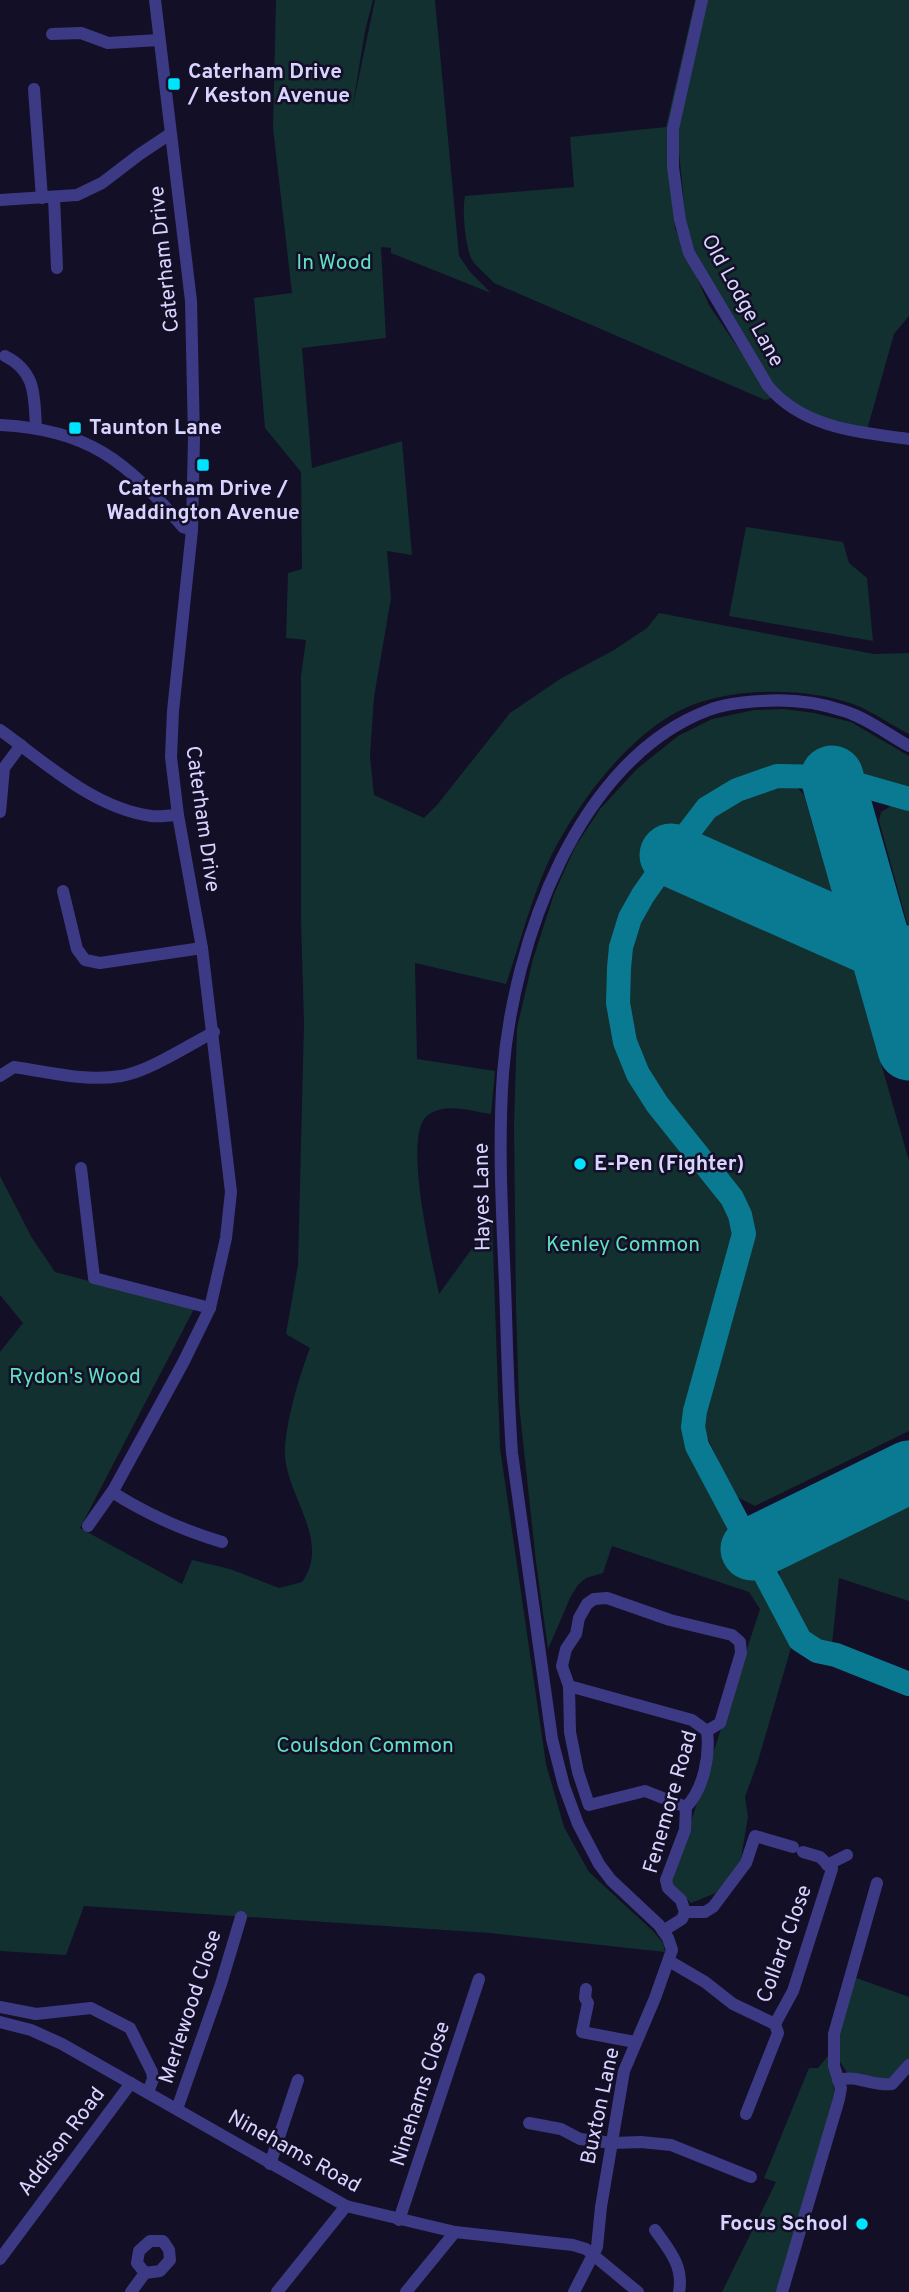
<svg xmlns="http://www.w3.org/2000/svg" width="909" height="2292" viewBox="0 0 909 2292" font-family="Overpass,sans-serif">
	<style>
		.green { fill: #12302f }
		.lines { fill: none; stroke-linecap: round; stroke-linejoin: round }
		.taxiway { stroke: #0a7a92; stroke-width: 24 }
		.runway { stroke: #0a7a92; stroke-width: 63 }
		.minor { stroke: #3d3a85; stroke-width: 12 }
		.poi-dot { fill: #00e5ff; stroke: #130f26; stroke-width: 2.5 }
		.labels { text-anchor: middle; dominant-baseline: central; stroke-width: 5; stroke-linejoin: round; paint-order: stroke }
		.poi-label { font-size: 21px; font-weight: bold; fill: #d9d4ff; stroke: #130f26; text-anchor: start }
		.street-label { font-size: 21px; fill: #d9d4ff; stroke: #130f26 }
		.park-label { font-size: 21px; fill: #5fe0c0; stroke: #130f26 }
	</style>
	<rect width="100%" height="100%" fill="#130f26"/>
	<g class="green">
		<path d="M276,0h97l-8,31 -13,79 23,-110h60l24,256 11,16 21,21 -100,-40v-5l-10,-1 5,91 -84,10 10,120 90,-27 10,114 -25,-4 4,47 -17,99 -4,59 4,39 50,23 13,-13 73,-92 50,-34 54,-29 33,-22 12,-15 215,41 35,-1v81c-18,-9 -37,-23 -56,-30 -51,-18 -128,-17 -176,8 -51,27 -99,91 -125,142 -20,41 -31,87 -46,130l-91,-21 2,96 78,12 -4,43c-20,-3 -45,-12 -63,1 -27,19 5,148 11,179l53,-73 8,227 46,316 18,63 25,45 64,59 10,12 2,9 -175,-19 -406,-27 -18,49 -66,-4v-599l23,-29 -23,-28v-119l32,62 23,34 139,37 -114,219 102,56 10,-24 38,9 49,19 23,-6c31,-43 -20,-90 -17,-134 2,-31 14,-71 25,-100l-24,-14 12,-69 6,-241 -3,-105v-243l5,-36 -20,-2 2,-65 14,-4 -1,-97 -36,-44 -11,-130 38,-5 -19,-165z"/>
		<path d="M695,0h4l-32,156 8,72 34,77 63,93 -7,2 -271,-117c-7,-8 -19,-17 -23,-25 -6,-15 -9,-47 -6,-62l109,-9 -4,-50 96,-10z"/>
		<path d="M707,0h202v316l-15,18 -27,96 -47,-12 -31,-17 -18,-19 -76,-130 -9,-29 -9,-91z"/>
		<path d="M746,527l97,15 6,21 18,15 6,63 -144,-25z"/>
		<path d="M784,709l30,4 37,9 58,34v32c-42,-11 -86,-26 -130,-18 -21,3 -61,20 -77,35 -8,8 -15,20 -22,29 -26,33 -53,67 -64,109 -7,31 -5,70 4,100 18,61 66,109 106,157l7,18 5,19 -51,189 4,22 102,193 -35,120 -13,36 3,20 -8,47 -24,29 -25,10 -20,-20 89,-274 -11,-17 -137,-46 -9,27 -17,5 -8,7 -7,11 -23,53 -12,-87 -17,-158 -3,-97 -2,-183 3,-96 16,-69 21,-65 21,-47 25,-38 37,-40 41,-33 34,-17 42,-9z"/>
		<path d="M786,783l11,4 7,8 105,366v270l-154,75 -20,-10 -33,-70 52,-188 -7,-28 -8,-18c-28,-34 -69,-76 -90,-114 -23,-41 -32,-98 -16,-144 8,-25 26,-48 41,-69 11,-14 25,-40 39,-50 21,-17 47,-25 73,-32z"/>
		<path d="M896,803l13,1v126l-30,-109 2,-9z"/>
		<path d="M909,1502v99l-70,-23 -7,66 -25,-7 -28,-49 1,-19 8,-9z"/>
		<path d="M851,1976l58,21v68l-17,19 -42,-7 -17,-26 1,43 -11,46 -46,152h-55l54,-110 -12,-4 45,-110h9l15,-18z"/>
	</g>
	<g class="lines">
		<path class="taxiway" d="M909,799l-77,-22 -55,-1 -40,14 -30,18 -36,47 -28,40 -13,23 -9,29 -2,21 -1,35 7,39 13,32 19,30 75,94 8,17 4,19 -49,177 -2,16 4,19 103,194 17,11 19,4 73,29"/>
		<g class="runway">
			<path d="M832,777l77,272"/>
			<path d="M671,855l237,105"/>
			<path d="M752,1549l157,-77"/>
		</g>
		<g class="minor">
			<path d="M702,0l-29,129v38l7,53 9,33 79,133c35,42 90,46 141,53"/>
			<path d="M52,34l29,-1 27,10 51,-3"/>
			<path d="M34,89l8,109"/>
			<path d="M54,197l3,71"/>
			<path d="M0,200l77,-5 25,-12 38,-29 30,-20"/>
			<path d="M5,356c32,16 29,41 31,72"/>
			<path d="M0,425c89,4 127,37 183,102l9,3"/>
			<path d="M0,730c45,32 93,78 151,86 8,1 18,-1 27,-1"/>
			<path d="M0,812l4,-44 17,-23"/>
			<path d="M63,891l14,58 8,11 15,3 102,-15"/>
			<path d="M0,1076l14,-9c35,5 72,15 107,9 27,-4 68,-31 93,-44"/>
			<path d="M81,1168l13,110 116,30"/>
			<path d="M112,1492c36,23 70,38 110,50"/>
			<path d="M88,1526l26,-37 69,-126 27,-55 16,-70 5,-46 -29,-244 -24,-133 -7,-58 2,-46 19,-181 2,-92 -3,-137 -36,-301"/>
			<path d="M569,1686l123,34 15,11"/>
			<path d="M827,1865l20,-10"/>
			<path d="M685,1912h20l8,-5 33,-44 9,-27 38,11"/>
			<path d="M663,1931l19,-12 3,-7 -4,-12 -13,-12 -2,-8 19,-50 1,-23c18,-18 24,-52 21,-76l13,-8 21,-70 -1,-11 -8,-7 -62,-15 -63,-22 -13,1 -7,5 -8,14 -3,16 -10,15 -4,17 7,20 1,46 8,40 11,33 56,-14 41,16"/>
			<path d="M669,1961l36,21 28,22 42,20 3,9 -32,81"/>
			<path d="M586,1989l-1,9 3,5 -6,29 53,10"/>
			<path d="M0,2007l36,7 55,-6 39,20 22,44 1,7 -5,13"/>
			<path d="M0,2022l31,8 31,14 284,162 109,26 118,13 13,4 52,43"/>
			<path d="M775,2024l18,-33 39,-122 -12,-12 -17,-5"/>
			<path d="M838,2080c19,-6 35,7 54,4l17,-19"/>
			<path d="M177,2109l44,-125 20,-67"/>
			<path d="M529,2123l32,6 19,10 32,4 29,-1 30,3 80,32"/>
			<path d="M270,2164l28,-84"/>
			<path d="M399,2220l80,-241"/>
			<path d="M655,2230c14,20 29,36 24,62"/>
			<path d="M0,2259l131,-176"/>
			<path d="M131,2292l14,-19 15,-2 10,-11 -1,-10 -6,-9h-13l-11,10 -2,12 8,10"/>
			<path d="M277,2292l69,-86"/>
			<path d="M406,2292l49,-60"/>
			<path d="M574,2292l23,-45 4,-40 23,-136 31,-73 17,-48 -4,-12 -9,-13 -48,-45 -12,-16 -21,-40 -14,-38 -12,-47 -40,-286c-4,-56 -5,-112 -7,-169 -3,-70 -7,-141 -2,-211 10,-129 74,-314 206,-363 16,-6 35,-8 52,-9 28,-2 57,1 83,10 23,7 45,24 65,35"/>
			<path d="M782,2292l57,-193 2,-11 -7,-22v-32l43,-151"/>
		</g>
	</g>
	<g class="poi-dot">
		<rect x="167" y="77" width="14" height="14" rx="3.5"/>
		<rect x="68" y="421" width="14" height="14" rx="3.5"/>
		<rect x="196" y="458" width="14" height="14" rx="3.5"/>
		<circle cx="580" cy="1164" r="7"/>
		<circle cx="862" cy="2224" r="7"/>
	</g>
	<g class="labels">
		<g class="poi-label">
			<text x="188" y="72">Caterham Drive<tspan x="188" dy="24">/ Keston Avenue</tspan></text>
			<text x="89" y="428">Taunton Lane</text>
			<text x="203" y="489" text-anchor="middle">Caterham Drive /<tspan x="203" dy="24">Waddington Avenue</tspan></text>
			<text x="594" y="1164">E-Pen (Fighter)</text>
			<text x="848" y="2224" text-anchor="end">Focus School</text>
		</g>
		<g class="street-label">
			<text transform="translate(165 259) rotate(-96)">Caterham Drive</text>
			<text transform="translate(742 301) rotate(61)">Old Lodge Lane</text>
			<text transform="translate(202 819) rotate(82)">Caterham Drive</text>
			<text transform="translate(483 1197) rotate(-91)">Hayes Lane</text>
			<text transform="translate(671 1802) rotate(-74)">Fenemore Road</text>
			<text transform="translate(785 1944) rotate(-70)">Collard Close</text>
			<text transform="translate(191 2007) rotate(-72)">Merlewood Close</text>
			<text transform="translate(421 2094) rotate(-72)">Ninehams Close</text>
			<text transform="translate(601 2106) rotate(-78)">Buxton Lane</text>
			<text transform="translate(62 2142) rotate(-53)">Addison Road</text>
			<text transform="translate(294 2152) rotate(29)">Ninehams Road</text>
		</g>
		<g class="park-label">
			<text x="334" y="263">In Wood</text>
			<text x="623" y="1245">Kenley Common</text>
			<text x="75" y="1377">Rydon's Wood</text>
			<text x="365" y="1746">Coulsdon Common</text>
		</g>
	</g>
</svg>
